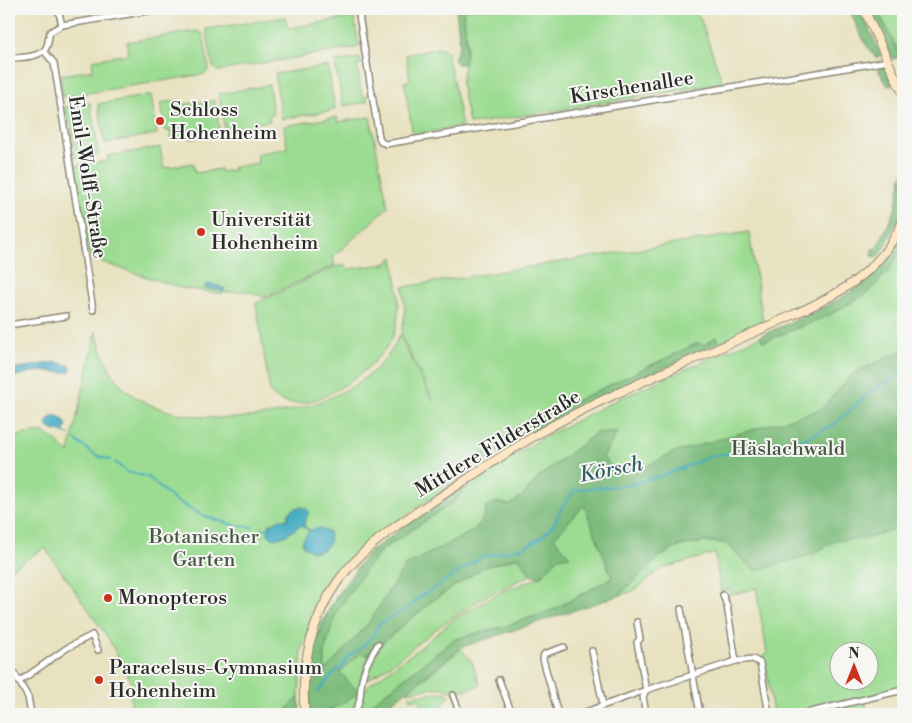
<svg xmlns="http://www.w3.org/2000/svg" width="912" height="723" viewBox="0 0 912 723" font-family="'Libre Bodoni',serif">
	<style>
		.green { fill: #9cdc92; stroke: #64845e; fill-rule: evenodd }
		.forest { fill: #7dbc7c; stroke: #547454 }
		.water { fill: #42aac2; stroke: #366a76 }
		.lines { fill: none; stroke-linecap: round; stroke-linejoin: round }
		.stream { stroke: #42aac2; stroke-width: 2 }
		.street-casing { stroke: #8a8676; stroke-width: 8 }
		.secondary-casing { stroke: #8a8676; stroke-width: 10 }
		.street { stroke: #fff; stroke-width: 5 }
		.secondary { stroke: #fce6c4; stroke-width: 8 }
		.poi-dot { fill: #c8321e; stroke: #f6f6f2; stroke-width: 2 }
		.labels { text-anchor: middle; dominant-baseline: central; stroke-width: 4; stroke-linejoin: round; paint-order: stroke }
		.street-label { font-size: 20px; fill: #2b2b2b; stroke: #f6f6f2 }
		.poi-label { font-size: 20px; fill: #2b2b2b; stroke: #f6f6f2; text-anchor: start }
		.park-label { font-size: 20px; fill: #475745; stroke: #f6f6f2 }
		.water-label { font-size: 21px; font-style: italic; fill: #345e67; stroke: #f6f6f2 }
	</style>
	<rect width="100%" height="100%" fill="#f6f6f2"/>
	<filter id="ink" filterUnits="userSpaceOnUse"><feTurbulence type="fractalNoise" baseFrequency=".02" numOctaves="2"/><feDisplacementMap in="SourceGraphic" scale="10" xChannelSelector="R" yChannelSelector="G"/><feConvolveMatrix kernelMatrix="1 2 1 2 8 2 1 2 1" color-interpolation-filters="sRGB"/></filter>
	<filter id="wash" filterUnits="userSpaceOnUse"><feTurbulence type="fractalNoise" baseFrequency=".0096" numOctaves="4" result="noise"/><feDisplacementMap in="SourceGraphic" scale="20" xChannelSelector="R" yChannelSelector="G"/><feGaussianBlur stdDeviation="1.12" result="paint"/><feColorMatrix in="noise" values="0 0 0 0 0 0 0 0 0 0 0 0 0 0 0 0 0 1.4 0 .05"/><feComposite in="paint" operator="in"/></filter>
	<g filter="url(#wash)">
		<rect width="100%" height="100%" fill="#e8e2c0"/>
		<g class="green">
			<path d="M463,9h231l6,9 23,65 -252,41 -2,-1 -8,-39 6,-38z"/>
			<path d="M877,9h26v45l-4,-1z"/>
			<path d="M285,17l3,11 66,-11 5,30 -142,24 -4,-4 -7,-38z"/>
			<path d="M197,31l6,3 6,35 -4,5 -142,23 -3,-22 33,-5 -1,-10 36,-6 -1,-12z"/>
			<path d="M439,48l8,3 15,75 -49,9 -9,-53 6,-2 -4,-25z"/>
			<path d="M360,58l1,6 -4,1 5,31h5v6l-24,4 -8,-44z"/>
			<path d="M328,66l7,44 -53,9 -7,-45z"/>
			<path d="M269,85l4,30 -4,1 1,5 -20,3v5l-25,4 -6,-39z"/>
			<path d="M151,95l6,39 -52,9 -7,-39z"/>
			<path d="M179,100l1,5 35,-5 5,34 -31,5 -1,-2 -17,1 -1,-7h-4l-5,-28z"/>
			<path d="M90,103l9,51 -26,4 -1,-5 3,-1 -4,-29h-4l-2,-16z"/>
			<path d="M337,117l1,5 32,-5 18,90 -55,50 2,8 -71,32 -17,-6 -29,2 -37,-5 -71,-23 -21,-9 -15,-90 34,-5 -1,-5 53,-9 4,21 29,-5 2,10 25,-4 1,3 13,-2 -1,-3 25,-4 -1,-9 30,-6 -3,-22z"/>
			<path d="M749,232l14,89 -44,22 -3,-6 -12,8 -6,-2 -177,84 -32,25 -23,12 5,7 -93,63 -26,25 -22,28 -28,59 -3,51 -17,17h-151v-32l-23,-44 -63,-90 -36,22v-132c11,-2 28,-9 39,-3 8,5 14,13 21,18l27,-122c6,23 14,47 34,62 64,49 240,24 269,-58l34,66 -32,-66 4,-21 -2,-27z"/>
			<path d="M903,242v446l-110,26h-20l-7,-47 -5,-9 6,-5 -11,-65 -25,7 -1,-6 -9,3 -6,-39 -54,16 -27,22 -16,5 18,-17 -25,-1 -58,32 -47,16 -51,13 -94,73 -4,-1 6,-19 7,-8 51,-37 34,-29 48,-27 37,-14 19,-19 -3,-19 -74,29 -89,59 -24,28 -10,41 -5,13 -4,5h-34l17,-5 -19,-58 7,-27 18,-32 19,-23 26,-23 94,-67 61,-39 79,-41 207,-91 41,-23 21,-19zM840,650h30v30h-30z"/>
			<path d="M393,257c4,26 10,54 0,79 -12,31 -95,93 -123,56l-14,-89 78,-36 12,-2 2,4 37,-5z"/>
			<path d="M519,557l12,18c-28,12 -56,26 -81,44 -29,20 -52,43 -83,61l-2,-4 7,-19 9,-13 54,-45 47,-31z"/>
			<path d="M461,649l11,13 8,23 -25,8c-14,-10 -32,-3 -48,-1z"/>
			<path d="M447,692l3,3 -7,9 -4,10h-23l-2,-4 8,-7 -3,-4 -7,1 -3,-4z"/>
			<path d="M862,702l4,2 1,10h-55z"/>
		</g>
		<g class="forest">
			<path d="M456,9h7c3,19 4,36 1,55h-7l-3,-5 6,-14z"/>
			<path d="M849,9h11l21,46 -5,3c-13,-15 -19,-31 -27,-49z"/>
			<path d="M869,9h8l22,44 -2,5 -4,1z"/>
			<path d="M880,66h4l6,8 2,11 -4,1 -10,-16z"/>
			<path d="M903,172v38l-19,39 -7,8 -5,-1v-7l5,-1 18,-38z"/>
			<path d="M903,234v14l-15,24 -23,23 -38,21 -64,26 -3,-6c42,-19 90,-36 123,-70 8,-9 14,-22 20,-32z"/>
			<path d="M716,337l3,6 -135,62 -55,30 -58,36 -5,-7 17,-12h6l32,-25 177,-84 6,2z"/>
			<path d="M903,350v177h-3l-34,12 -29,1 -24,14 -58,17 -30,-28 -20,-1 -25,4 -19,10 -43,40 -156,51 -85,67h-19l97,-75 51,-13 47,-16 59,-32 -28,-73 -30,33 16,18 -11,2 -19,19 -9,-2 -13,-18 -36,11 -47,31 -54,45 -9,13 -11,-4 -21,19 19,21c-16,10 -31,21 -50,21v-30l4,-34 18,-45 35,-50 51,-38 51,-34 1,4 -17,16 -70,47 -21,26 -25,37 -11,37v21l42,-46 38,-59 64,-33 11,-9 5,-10 1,-7 9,-5 15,3 13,-10 16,-18 57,-44h21l-14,24 12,14 32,-5 25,-13 148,-43 34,-37z"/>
			<path d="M299,697l1,17h-18z"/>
		</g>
		<g class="water">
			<path d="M208,284l10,2 7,3 -1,2 -20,-3 1,-2z"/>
			<path d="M56,362l15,4 -1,6c-15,1 -31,-3 -45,2 -6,1 -10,4 -16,2v-6l3,-1z"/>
			<path d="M52,416h6l7,5 2,6 -5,5c-10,-1 -23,-6 -10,-16z"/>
			<path d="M301,507c14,3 4,10 3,18l5,5 12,-2 8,4c5,18 -13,25 -26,14l-1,-5 7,-10 -8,-6 -16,11 -8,2h-5l-4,-4 1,-9 11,-6 7,1c1,-8 5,-12 14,-13z"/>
		</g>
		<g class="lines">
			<g class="stream">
				<path d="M62,432l7,3"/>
				<path d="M75,440l20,15 15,5"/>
				<path d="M115,462l12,10 21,5 25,22 31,17 33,10 16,1"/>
				<path d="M261,529h7"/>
				<path d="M318,692l17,-20 6,-4 8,-12 10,-6 15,-16 5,-10 30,-17 11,-10 62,-40 40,-9 20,-11 14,-16 4,-11 15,-20 54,-5 32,-9 54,-21 33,-4 56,-12 31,-15 38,-35 30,-15"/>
			</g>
		</g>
	</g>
	<g filter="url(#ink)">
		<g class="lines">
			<defs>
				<g id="street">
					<path d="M58,9l4,16"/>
					<path d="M358,9l21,128 2,5 5,2 503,-83"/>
					<path d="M44,51l10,12 39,247"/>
					<path d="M9,59c10,-2 31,-1 37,-11 3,-5 2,-11 4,-16l12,-7 98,-16"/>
					<path d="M9,325l57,-9"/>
					<path d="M723,595l4,11 9,55"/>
					<path d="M681,609l19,105"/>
					<path d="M637,622l3,17 -3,3 9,48 -3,7 3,17"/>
					<path d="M592,651l11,54"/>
					<path d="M9,664l19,33 3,17"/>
					<path d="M499,680l13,34"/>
					<path d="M20,681l47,-33 25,-13 6,15"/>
					<path d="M453,695l7,19"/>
					<path d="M353,714c10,-13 6,-20 9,-34 2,-13 9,-25 16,-36"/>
					<path d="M558,714l-15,-55 1,-5 20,-7"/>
					<path d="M580,714l66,-24 90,-29 17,-2 7,4 9,51"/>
					<path d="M802,714l101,-24"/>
				</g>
				<g id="secondary">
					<path d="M864,9l39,85"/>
					<path d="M305,714c-5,-46 6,-95 33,-133 29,-39 68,-62 108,-88 38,-25 75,-51 115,-72 50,-27 102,-48 154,-71 24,-11 47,-21 71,-32 51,-23 93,-43 117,-97"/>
				</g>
			</defs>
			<use href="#street" class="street-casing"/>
			<use href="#secondary" class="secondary-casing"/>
			<use href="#street" class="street"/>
			<use href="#secondary" class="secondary"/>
		</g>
	</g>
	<g class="poi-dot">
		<circle cx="160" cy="121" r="5"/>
		<circle cx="201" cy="232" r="5"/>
		<circle cx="108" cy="598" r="5"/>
		<circle cx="99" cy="680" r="5"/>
	</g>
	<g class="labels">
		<g class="street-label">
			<text transform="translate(632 88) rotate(-9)">Kirschenallee</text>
			<text transform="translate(87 177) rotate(81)">Emil-Wolff-Straße</text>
			<text transform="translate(498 444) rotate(-31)">Mittlere Filderstraße</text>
		</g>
		<g class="poi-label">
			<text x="170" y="110">Schloss<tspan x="170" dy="23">Hohenheim</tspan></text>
			<text x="211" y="220">Universität<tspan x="211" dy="23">Hohenheim</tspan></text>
			<text x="118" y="598">Monopteros</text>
			<text x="109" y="668">Paracelsus-Gymnasium<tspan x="109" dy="23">Hohenheim</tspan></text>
		</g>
		<g class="park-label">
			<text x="788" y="449">Häslachwald</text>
			<text x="204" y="537">Botanischer<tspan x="204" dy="23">Garten</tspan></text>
		</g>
		<g class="water-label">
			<text transform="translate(611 470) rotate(-11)">Körsch</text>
		</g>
	</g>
	<rect width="912" height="723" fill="none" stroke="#f6f6f2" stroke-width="30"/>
	<g transform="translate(854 666)"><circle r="24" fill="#f6f6f2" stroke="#a5a5a2"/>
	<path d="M0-4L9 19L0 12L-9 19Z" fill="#c8321e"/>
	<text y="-8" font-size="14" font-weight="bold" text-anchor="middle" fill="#2b2b2b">N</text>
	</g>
</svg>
